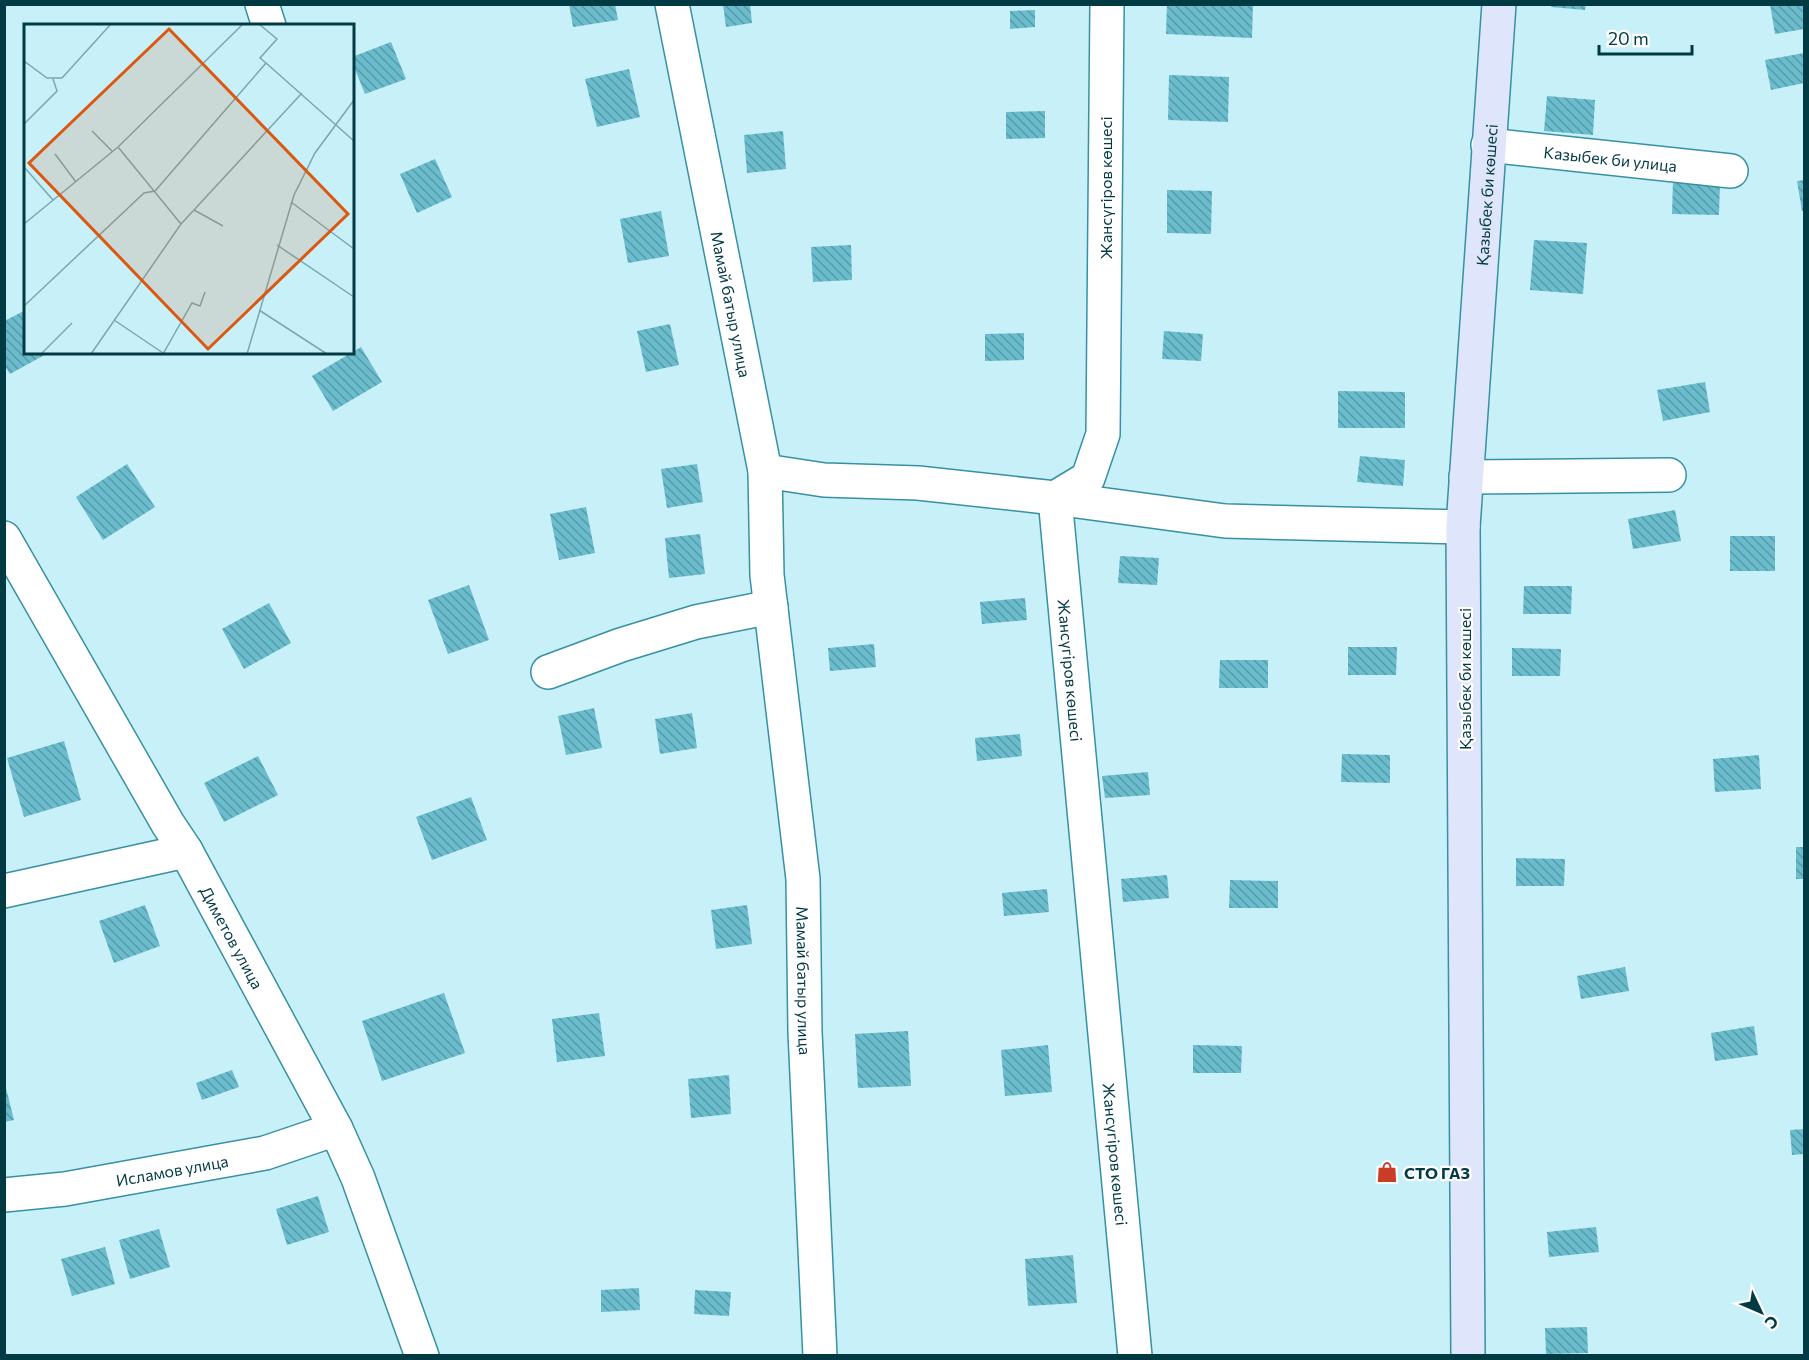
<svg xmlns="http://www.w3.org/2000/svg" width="1809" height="1360" viewBox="0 0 1809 1360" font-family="Commissioner,sans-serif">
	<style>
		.building { fill: url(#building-back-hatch) }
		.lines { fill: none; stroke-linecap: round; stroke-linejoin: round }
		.minor-casing { stroke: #3791a1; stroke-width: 36 }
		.secondary-casing { stroke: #3791a1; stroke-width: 36 }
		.minor { stroke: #fff; stroke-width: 33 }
		.secondary { stroke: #dfe5fa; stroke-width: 33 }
		.labels { text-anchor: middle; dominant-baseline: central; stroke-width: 4.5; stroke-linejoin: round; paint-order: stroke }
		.street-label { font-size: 16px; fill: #023a43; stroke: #fff }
		.poi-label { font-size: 16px; font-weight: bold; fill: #023a43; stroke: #fff; text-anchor: start }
		.inset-road { fill: none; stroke: #79a7b0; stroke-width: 1.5 }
		.view { fill: #dc570f; fill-opacity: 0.15; stroke: #dc570f; stroke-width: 3 }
		.inset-edge { fill: none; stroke: #023a43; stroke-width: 3 }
	</style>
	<defs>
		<pattern id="building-back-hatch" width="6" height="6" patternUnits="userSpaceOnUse" patternTransform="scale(1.5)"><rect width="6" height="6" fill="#6bbdcd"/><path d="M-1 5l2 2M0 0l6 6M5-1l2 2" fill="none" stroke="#569ba8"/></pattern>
	</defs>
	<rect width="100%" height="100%" fill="#c8f0f9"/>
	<g class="building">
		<path d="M569,4h46l3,16 -45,7z"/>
		<path d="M723,4h27l2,19 -26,4z"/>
		<path d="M1167,4h86l-1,34 -86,-4z"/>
		<path d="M1551,4h35l-1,6 -34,-3z"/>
		<path d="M1770,4h34v25l-29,5z"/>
		<path d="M1035,10v17l-25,2v-18z"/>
		<path d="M391,42l15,37 -41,15 -13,-32v-5z"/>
		<path d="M1804,53v30l-33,7 -6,-30z"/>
		<path d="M629,69l11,48 -43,10 -12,-48z"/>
		<path d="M1169,75l60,2 -1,45 -60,-2z"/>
		<path d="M1547,96l48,4 -2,35 -49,-4z"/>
		<path d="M1045,111v27l-39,1v-27z"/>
		<path d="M783,131l3,38 -39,4 -3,-38z"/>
		<path d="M435,159l17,38 -35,16 -17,-39z"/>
		<path d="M1804,180v31h-2l-5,-30z"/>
		<path d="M1673,181l47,1 -1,33 -47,-1z"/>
		<path d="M1167,190l45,1 -1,43 -44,-1z"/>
		<path d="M661,211l8,45 -41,7 -8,-44z"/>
		<path d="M1534,240l53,3 -4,51 -53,-4z"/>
		<path d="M851,245l1,35 -39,2 -2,-35z"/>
		<path d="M26,310v42h24l-40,22 -6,-9v-44z"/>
		<path d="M670,324l9,41 -33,7 -9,-41z"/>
		<path d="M1164,331l39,3 -2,27 -39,-2z"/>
		<path d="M1024,333v27l-39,1v-27z"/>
		<path d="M361,347l21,35 -49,29 -21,-35z"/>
		<path d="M1705,382l5,30 -47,9 -6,-31z"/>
		<path d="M1338,391l67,1v36h-67z"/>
		<path d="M1360,456l45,4 -2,26 -46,-4z"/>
		<path d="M127,464l28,43 -52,33 -27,-43z"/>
		<path d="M697,464l6,38 -36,6 -6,-39z"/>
		<path d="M586,507l9,46 -36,7 -9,-46z"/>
		<path d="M1675,510l6,31 -48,8 -5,-30z"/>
		<path d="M700,534l5,40 -36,4 -4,-40z"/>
		<rect x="1730" y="536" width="45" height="35"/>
		<path d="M1120,556l39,2 -2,27 -39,-2z"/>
		<path d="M469,585l20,55 -41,14 -20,-54z"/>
		<path d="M1524,586h48l-1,28h-48z"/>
		<path d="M1025,598l2,22 -45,4 -2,-22z"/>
		<path d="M269,603l22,40 -47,26 -22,-40z"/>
		<path d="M874,644l2,23 -46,4 -2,-23z"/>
		<path d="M1348,647h49l-1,28h-48z"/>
		<path d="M1512,648l49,1 -1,27h-48z"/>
		<path d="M1220,660h48v28h-49z"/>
		<path d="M594,708l8,40 -36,7 -8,-39z"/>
		<path d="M692,713l5,35 -37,6 -5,-35z"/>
		<path d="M1020,734l2,22 -45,5 -2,-23z"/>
		<path d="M64,741l17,59 -57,17 -17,-59z"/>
		<path d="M1342,754l48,1v28l-49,-1z"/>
		<path d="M1759,755l2,34 -46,3 -2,-33z"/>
		<path d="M258,756l20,39 -54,27 -20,-39z"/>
		<path d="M1148,772l2,23 -45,3 -3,-22z"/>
		<path d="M471,797l16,43 -55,20 -16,-43z"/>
		<rect x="1796" y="847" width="8" height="32"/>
		<path d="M1516,858l49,1 -1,27h-48z"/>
		<path d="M1167,875l2,23 -46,4 -2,-23z"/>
		<path d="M1230,880l48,1v27h-49z"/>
		<path d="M1047,889l2,23 -45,4 -2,-23z"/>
		<path d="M145,905l15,41 -46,17 -15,-42z"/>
		<path d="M747,905l5,39 -36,5 -5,-39z"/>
		<path d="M1625,967l4,24 -48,8 -4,-23z"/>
		<path d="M444,993l21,60 -83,28 -20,-60z"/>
		<path d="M599,1013l6,43 -48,6 -5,-43z"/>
		<path d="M1754,1026l4,29 -43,6 -4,-28z"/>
		<path d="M908,1031l3,55 -53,2 -3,-54z"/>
		<path d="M1048,1045l4,47 -47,4 -4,-46z"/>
		<path d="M1193,1045l49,1 -1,27h-48z"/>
		<path d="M232,1070l7,17 -37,13 -6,-17z"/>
		<path d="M729,1075l2,39 -40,4 -3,-39z"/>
		<path d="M5,1084l9,36 -10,2v-37z"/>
		<path d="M1804,1129v25l-12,1 -2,-25z"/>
		<path d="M318,1196l11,36 -42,13 -11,-36z"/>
		<path d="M1596,1227l3,25 -50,5 -2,-25z"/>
		<path d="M159,1229l11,38 -40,12 -11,-39z"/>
		<path d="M105,1247l10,37 -43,12 -11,-37z"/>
		<path d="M1073,1255l4,48 -49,3 -3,-47z"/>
		<path d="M639,1288l1,22 -39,2v-22z"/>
		<path d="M695,1290l36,2 -2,24 -35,-2z"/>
		<path d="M1587,1327l1,26 -42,1 -1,-26z"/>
	</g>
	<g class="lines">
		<defs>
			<g id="minor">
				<path d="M262,4l7,22"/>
				<path id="s1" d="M672,4l93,467 2,104 36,304 2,153 15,324"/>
				<path id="s2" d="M1107,4l-4,430 -15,44 -33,20 80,858"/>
				<path id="s3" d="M1488,145l243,26"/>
				<path d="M765,471l59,9 94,3 137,15 170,23 238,6"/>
				<path d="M1466,477l203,-2"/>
				<path id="s4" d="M4,538l164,286 18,27 150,278 22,49 64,178"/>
				<path d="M548,672l73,-27 75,-23 75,-15"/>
				<path d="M4,891l182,-40"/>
				<path id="s5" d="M4,1195l61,-6 200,-36 71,-24"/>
			</g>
			<g id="secondary">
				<path id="s6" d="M1468,1356l-5,-829 36,-523"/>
			</g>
		</defs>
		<use href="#minor" class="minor-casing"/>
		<use href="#secondary" class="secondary-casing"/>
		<use href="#minor" class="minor"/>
		<use href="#secondary" class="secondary"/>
	</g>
	<defs>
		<symbol id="shop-bare" viewBox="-9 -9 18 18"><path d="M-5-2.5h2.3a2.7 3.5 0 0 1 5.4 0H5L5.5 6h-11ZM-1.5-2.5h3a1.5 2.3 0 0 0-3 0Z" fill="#c93d27" stroke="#fff" stroke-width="2.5" paint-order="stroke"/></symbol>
	</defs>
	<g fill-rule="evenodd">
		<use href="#shop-bare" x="1372" y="1157" width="30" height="30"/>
	</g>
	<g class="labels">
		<g class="street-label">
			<text stroke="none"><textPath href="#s3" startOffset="123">Казыбек би улица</textPath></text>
			<text transform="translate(1105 188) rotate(-90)">Жансүгіров көшесі</text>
			<text stroke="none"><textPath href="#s6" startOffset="1162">Қазыбек би көшесі</textPath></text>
			<text stroke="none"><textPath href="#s1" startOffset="306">Мамай батыр улица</textPath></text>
			<text stroke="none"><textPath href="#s2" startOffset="688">Жансүгіров көшесі</textPath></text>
			<text transform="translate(1464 679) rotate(-90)">Қазыбек би көшесі</text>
			<text stroke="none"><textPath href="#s4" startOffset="460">Диметов улица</textPath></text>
			<text stroke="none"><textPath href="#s1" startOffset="988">Мамай батыр улица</textPath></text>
			<text stroke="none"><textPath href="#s2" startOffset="1174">Жансүгіров көшесі</textPath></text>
			<text stroke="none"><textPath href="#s5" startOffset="170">Исламов улица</textPath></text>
		</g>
		<g class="poi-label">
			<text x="1404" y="1172">СТО ГАЗ</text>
		</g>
	</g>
	<g transform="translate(24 24)">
		<rect width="330" height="330" fill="#c8f0f9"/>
		<path class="inset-road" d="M0,37l23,17h15l49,-54M242,39l88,78M0,100l33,-33 -4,-12M68,107l20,20M94,123l63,77M31,130l21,28M0,143l29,33M267,178l63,47M170,186l29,16M0,200l94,-77 125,-123M253,221l77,52M0,282l120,-113 11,-2 111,-128 -6,-5 17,-19 -18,-15M235,286l68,44M90,296l49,33M17,330l31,-31M67,330l90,-130 121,-131M139,330l29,-51 8,3 5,-14M223,330l47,-159 21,-42 39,-53"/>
		<path class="view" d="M145,5l179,185 -140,135 -179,-186z"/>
		<rect width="330" height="330" class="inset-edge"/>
	</g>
	<rect width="1809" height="1360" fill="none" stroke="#023a43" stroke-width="12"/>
	<g transform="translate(1761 1312) rotate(134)" stroke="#ffffff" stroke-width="4.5" paint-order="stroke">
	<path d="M0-4.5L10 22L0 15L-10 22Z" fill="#023a43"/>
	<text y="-9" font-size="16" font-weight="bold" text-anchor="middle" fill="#023a43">С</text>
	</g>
	<path d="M1599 45v9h93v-9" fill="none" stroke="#023a43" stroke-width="3"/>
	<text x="1608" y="45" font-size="18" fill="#023a43" stroke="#ffffff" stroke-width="4.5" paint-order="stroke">20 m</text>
</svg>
